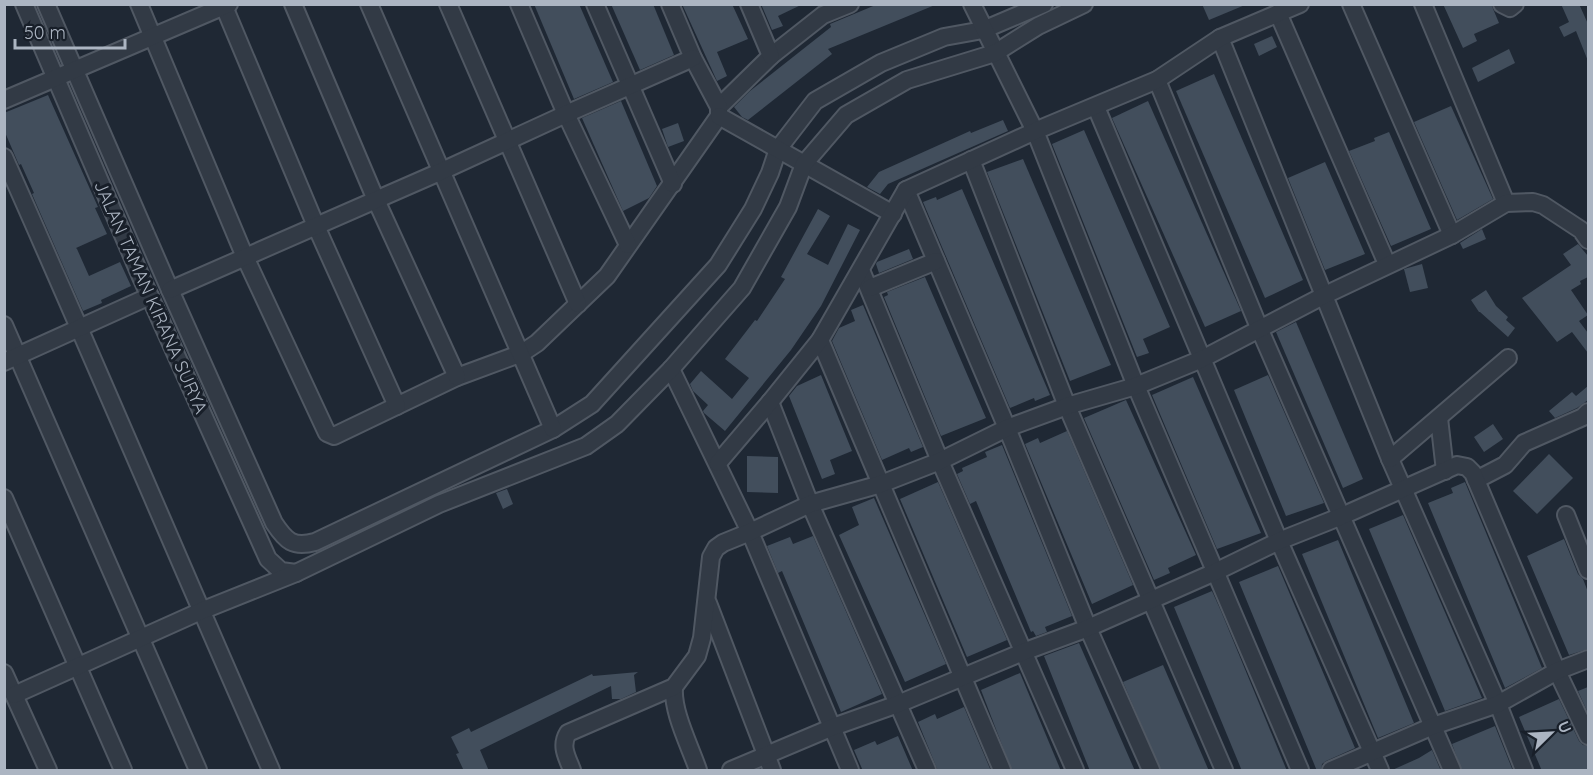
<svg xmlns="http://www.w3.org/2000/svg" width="1593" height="775" viewBox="0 0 1593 775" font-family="Quicksand,sans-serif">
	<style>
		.building { fill: #424e5c }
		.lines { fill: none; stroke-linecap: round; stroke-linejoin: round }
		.minor-casing { stroke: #505863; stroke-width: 20 }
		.minor { stroke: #323a45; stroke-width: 16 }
		.labels { text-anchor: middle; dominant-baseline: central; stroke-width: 6; stroke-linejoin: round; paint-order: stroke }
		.street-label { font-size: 18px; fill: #acb5c2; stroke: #181f29 }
	</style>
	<rect width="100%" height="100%" fill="#1f2834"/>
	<g class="building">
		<path d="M534,4h45l34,78 -39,17z"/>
		<path d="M611,4h42l21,51 -34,15z"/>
		<path d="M682,4h50l16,35 -31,13 10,24 -10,5z"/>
		<path d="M761,4h42l-25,12 5,10 -11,4z"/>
		<path d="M878,4l57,1 -107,44 4,5 -84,66 -6,-3 -8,-10 16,-16 81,-64 -1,-3z"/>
		<path d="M1202,4h43v1l-36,15z"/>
		<path d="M1443,4h48l8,19 -25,11 3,7 -14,7z"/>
		<path d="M1561,4h18l5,11 4,9v37l-12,-30 -12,6 -5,-10 10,-5z"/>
		<path d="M1272,36l5,11 -18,9 -5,-12z"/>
		<path d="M1509,49l6,14 -37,19 -6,-14z"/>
		<path d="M1214,74l89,206 -38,18 -89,-207z"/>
		<path d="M48,95l50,112 -3,1 12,26 -31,14 1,1 12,27 31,-14 11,24 -30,14 1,3 -19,8 -51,-117 2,-1 -13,-29 -2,1 -15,-35v-17z"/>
		<path d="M621,101l36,85 -8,12 -26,13 -41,-93z"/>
		<path d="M1148,101l93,210 -36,16 -93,-209z"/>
		<path d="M1451,106l42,93 -36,21 -43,-98z"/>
		<path d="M1003,120l5,11 -120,53 -8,10 -13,-7 12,-15 91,-41 1,2z"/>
		<path d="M678,123l6,18 -16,6 -6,-18z"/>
		<path d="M1084,130l86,197 -27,12 6,14 -12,4 -85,-213z"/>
		<path d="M1389,132l42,97 -40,17 -42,-95 26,-10 -1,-3z"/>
		<path d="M1023,159l88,206 -41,16 -83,-209z"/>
		<path d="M1325,162l40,92 -40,16 -37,-92z"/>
		<path d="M962,189l88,206 -15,6 -1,-3 -24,10 -87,-206 13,-5 1,3z"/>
		<path d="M818,209l12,7 -23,38 21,11 20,-41 12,6 -39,76 -30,44 -66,81 -21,-18 -1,-2 5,-6 -15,-14 -3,-7 11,-13 31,28 17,-21 -24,-19 30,-39 2,1 28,-42 -4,-2z"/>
		<path d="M1482,229l4,10 -23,10 -3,-6z"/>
		<path d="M1578,244l10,12v21l-8,4 1,3 -10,6 17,25 -9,6 9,12v20l-16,-21 -15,10 -35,-44 49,-33 -8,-11z"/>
		<path d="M909,249l4,10 -34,14 -3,-9 1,-2z"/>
		<path d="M1422,264l6,24 -18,4 -6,-23z"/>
		<path d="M925,277l61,141 -45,18 -57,-139 4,-2 -1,-3z"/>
		<path d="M1486,290l10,16 12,11 -2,3 9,8 -7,9 -28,-25h-1l-8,-12z"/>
		<path d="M863,305l60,142 -12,5 -2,-4 -27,12 -50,-119 7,-13 16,-7 -4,-11z"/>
		<path d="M1296,322l67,157 -20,9 -67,-156z"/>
		<path d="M821,375l31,76 -22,9 5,14 -13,5 -33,-83 8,-10z"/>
		<path d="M1268,375l56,128 -38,13 -52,-126z"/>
		<path d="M1193,377l68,156 -44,16 -65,-154z"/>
		<path d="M1588,386v14l-11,8 -22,10 -6,-7 23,-19 4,4z"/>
		<path d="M1126,400l70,155 -28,13 2,5 -16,7 -70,-162z"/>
		<path d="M1493,424l10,15 -19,13 -10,-15z"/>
		<path d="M1067,431l66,154 -41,19 -67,-160 13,-6 2,5z"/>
		<path d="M1002,445l70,171 -27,11 2,5 -11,4 -3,-5 -2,1 -55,-131 -6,3 -13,-30 6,-3 -1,-3 25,-11 -2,-5z"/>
		<path d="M1549,454l24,24 -36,36 -24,-23z"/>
		<path d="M747,456l31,1v36l-31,-1z"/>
		<path d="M938,482l69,158 -40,17 -67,-158z"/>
		<path d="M1465,482l77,186 -37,20 -77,-185 25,-10 -2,-5z"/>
		<path d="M507,489l6,15 -10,5 -7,-16z"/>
		<path d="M874,498l72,166 -41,18 -66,-147 20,-10 -7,-18z"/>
		<path d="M1403,515l79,183 -37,13 -76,-182z"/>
		<path d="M813,536l69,158 -41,18 -59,-141 -4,2 -11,-27 23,-9 3,7z"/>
		<path d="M1564,539l14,35 5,5 5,13v57l-19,6 -42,-99z"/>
		<path d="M1338,540l76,183 -36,15 -76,-184z"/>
		<path d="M1278,566l77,182 -29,13 -4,3 -1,7h-4l-78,-189z"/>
		<path d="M1212,591l9,20 66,160h-45l-68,-164z"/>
		<path d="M1079,643l56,128h-45l-46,-115z"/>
		<path d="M1163,665l46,106h-48l-38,-89z"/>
		<path d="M638,672l-4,3 2,17 -15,7h-9l-1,-13 -131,64 9,21h-25l-8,-17 3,-1 -8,-16 18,-9 2,4 121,-58 1,2z"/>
		<path d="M1020,673l41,98h-49l-31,-81z"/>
		<path d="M1588,687v26l-10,-22z"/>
		<path d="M1559,699l20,42 4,4 5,1v25h-46l-23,-54z"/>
		<path d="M964,707l27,64h-53l-20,-49 17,-8 2,5z"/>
		<path d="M1495,726l18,45h-51l-10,-27z"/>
		<path d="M898,736l15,35h-50l-9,-21 21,-9 2,4z"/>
		<path d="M1432,750l9,21h-51l29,-13z"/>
	</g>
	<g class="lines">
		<defs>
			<g id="minor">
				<path d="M24,4l117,273 127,282 13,12 15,2"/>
				<path d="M46,4l124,286 104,233c12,18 19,25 41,19l238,-113 39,-25 126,-139 35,-56 17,-36 8,-24 37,-48 66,-38 63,-26 39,-7 61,-26"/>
				<path d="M139,4l106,253 82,176 7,3 123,-59 65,-24 15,-10 70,-67 112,-160v-9l52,-51 52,-41 27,-11"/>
				<path d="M223,4l93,222 81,180"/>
				<path d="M293,4l83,196 81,177"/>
				<path d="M369,4l184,425"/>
				<path d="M448,4l130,300"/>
				<path d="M519,4l47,110 62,131"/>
				<path d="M595,4l78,180"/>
				<path d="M670,4l23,54 26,49"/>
				<path d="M749,4l22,52"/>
				<path d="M972,4l63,127 101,255 164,384"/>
				<path d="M1351,4l101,231"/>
				<path d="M1423,4l83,199"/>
				<path d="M1502,4l8,4 5,-4"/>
				<path d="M1278,13l109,251"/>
				<path d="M1220,38l170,421 108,245 26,66"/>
				<path d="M1157,80l103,250 192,440"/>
				<path d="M4,100l225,-96"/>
				<path d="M1096,107l183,434 101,229"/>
				<path d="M719,116l174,98"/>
				<path d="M4,157c91,204 177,409 267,613"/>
				<path d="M971,160l96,246 157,364"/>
				<path d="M906,190l101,238 81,200 63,142"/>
				<path d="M861,270l79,191 135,309"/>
				<path d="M870,288l66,-27"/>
				<path d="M170,290l272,-119 124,-57 127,-56"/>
				<path d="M4,325l194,445"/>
				<path d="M820,340l182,430"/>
				<path d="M4,362l146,-66"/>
				<path d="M671,369l79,163 100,238"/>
				<path d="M770,402l40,102 117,266"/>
				<path d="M1439,418l6,53"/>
				<path d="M1390,459l118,-101"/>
				<path d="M718,463l52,-61 50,-62 86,-150 129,-59 122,-51 63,-42 80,-34"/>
				<path d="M1476,480l29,-15 19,-22 59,-26 5,-5"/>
				<path d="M4,498l119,272"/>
				<path d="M1566,515l22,55"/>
				<path d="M708,603l64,167"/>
				<path d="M4,673l44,97"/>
				<path d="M674,687c-2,25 16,59 24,83"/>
				<path d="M14,695l187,-84 95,-38 143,-69 147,-58 31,-22 54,-55 71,-81 46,-81 16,-43 42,-49 61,-35 88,-27 43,-27 46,-22"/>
				<path d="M572,770c-5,-13 -12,-24 -4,-37l106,-46 23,-31 5,-18 9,-81 5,-9 7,-5 27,-11 60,-28 71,-20 59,-23 67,-33 60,-22 69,-20 66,-27 121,-63 129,-61 54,-32 27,-1 10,3 38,25 7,10"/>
				<path d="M731,770l102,-43 65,-23 125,-52 65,-24 127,-56 64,-31 63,-25 115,-51 10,2 6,6 84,198 31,65"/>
				<path d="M1331,770l102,-44 65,-22 59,-33 31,-12"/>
			</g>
		</defs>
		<use href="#minor" class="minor-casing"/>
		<use href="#minor" class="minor"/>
	</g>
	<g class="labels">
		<g class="street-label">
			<text transform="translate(151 297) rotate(66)">JALAN TAMAN KIRANA SURYA</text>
		</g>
	</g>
	<rect width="1593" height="775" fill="none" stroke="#acb5c2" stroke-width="12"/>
	<g transform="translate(1551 733) rotate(66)" stroke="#181f29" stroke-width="4.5" paint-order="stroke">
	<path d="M0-4.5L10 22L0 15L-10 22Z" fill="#acb5c2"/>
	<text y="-9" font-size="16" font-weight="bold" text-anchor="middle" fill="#acb5c2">U</text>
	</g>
	<path d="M15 39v9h110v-9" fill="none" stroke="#acb5c2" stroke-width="3"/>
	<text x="24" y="39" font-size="18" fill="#acb5c2" stroke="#181f29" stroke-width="4.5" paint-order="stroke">50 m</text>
</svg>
